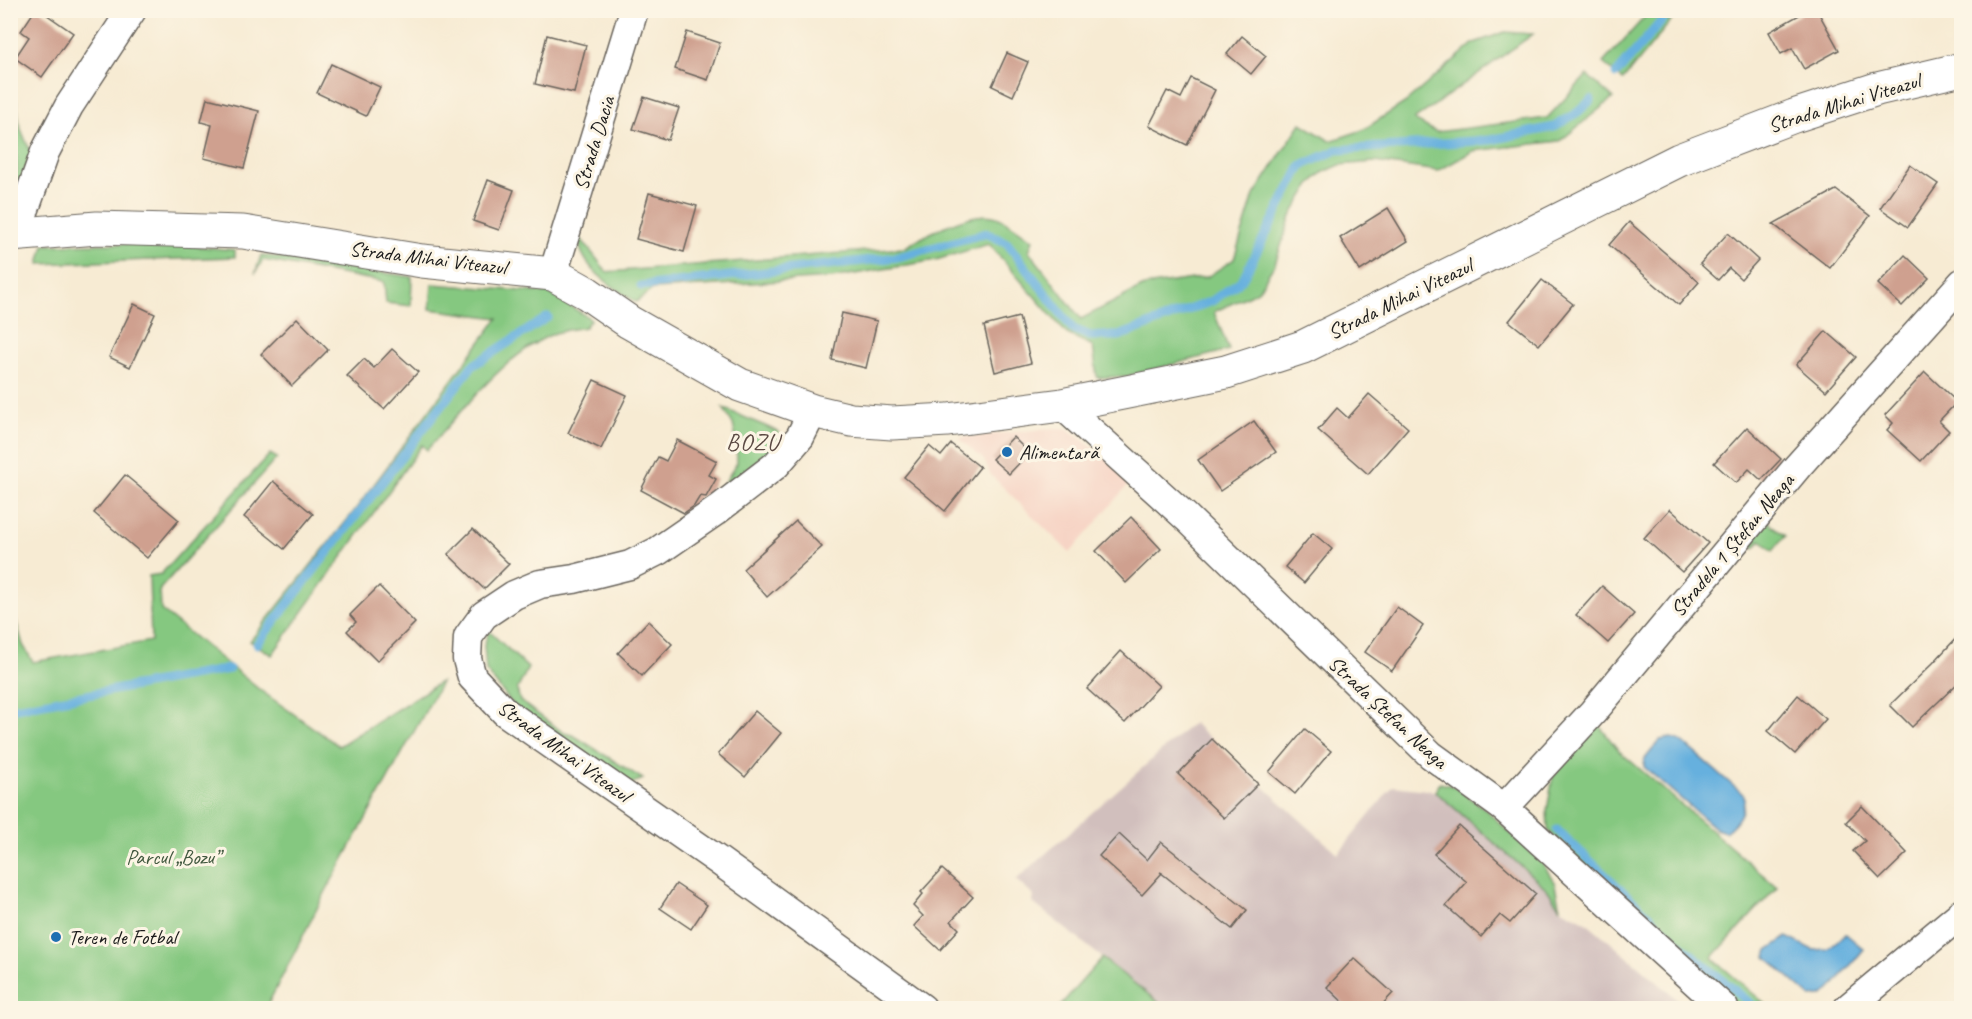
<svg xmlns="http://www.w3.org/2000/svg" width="1972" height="1019" viewBox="0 0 1972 1019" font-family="Caveat,sans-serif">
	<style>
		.built { fill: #f6d2c3 }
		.industrial { fill: #d1bfbd }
		.green { fill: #85c880; stroke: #50724e; stroke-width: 1.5 }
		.water { fill: #66b0de; stroke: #41667d; stroke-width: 1.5 }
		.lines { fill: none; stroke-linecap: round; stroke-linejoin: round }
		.stream { stroke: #66b0de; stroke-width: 9 }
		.building { fill: #cfa08f }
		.minor-casing { stroke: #69645c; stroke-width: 31 }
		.tertiary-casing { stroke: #69645c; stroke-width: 35 }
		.minor { stroke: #fff; stroke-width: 28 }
		.tertiary { stroke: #fff; stroke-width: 33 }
		.poi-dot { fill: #1f6fb2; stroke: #fcf5e5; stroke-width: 2 }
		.labels { text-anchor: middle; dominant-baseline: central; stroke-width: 6; stroke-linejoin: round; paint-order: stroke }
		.street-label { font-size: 21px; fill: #1c1c1c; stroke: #fcf5e5 }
		.poi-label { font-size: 21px; fill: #1c1c1c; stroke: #fcf5e5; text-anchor: start }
		.park-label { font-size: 21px; fill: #41583f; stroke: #fcf5e5 }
		.quarter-label { font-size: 24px; letter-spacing: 1.5px; fill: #5b4a44; stroke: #fcf5e5 }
	</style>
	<rect width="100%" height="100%" fill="#fcf5e5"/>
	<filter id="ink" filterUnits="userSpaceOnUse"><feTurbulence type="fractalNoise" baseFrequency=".0167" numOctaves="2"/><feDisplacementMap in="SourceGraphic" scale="12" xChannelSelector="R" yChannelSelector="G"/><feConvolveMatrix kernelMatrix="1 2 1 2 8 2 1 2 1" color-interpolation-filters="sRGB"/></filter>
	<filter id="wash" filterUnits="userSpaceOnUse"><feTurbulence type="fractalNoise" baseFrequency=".008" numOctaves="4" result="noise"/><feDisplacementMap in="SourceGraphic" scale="24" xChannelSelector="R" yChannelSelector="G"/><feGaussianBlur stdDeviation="1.35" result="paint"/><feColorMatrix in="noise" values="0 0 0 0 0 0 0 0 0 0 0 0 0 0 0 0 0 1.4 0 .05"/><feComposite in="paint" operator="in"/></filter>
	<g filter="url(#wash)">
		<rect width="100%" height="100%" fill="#f7ebd3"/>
		<path class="built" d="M1054,428l15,2 45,34 13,22 -57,67 -79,-78 -7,-15 -25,-22z"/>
		<path class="industrial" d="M1193,723l145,131 55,-68 42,5 112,98 13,19 25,13 103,87h-522l-133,-105 1,-7 -18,-16z"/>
		<g class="green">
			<path d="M1651,10l28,1 -56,69 -20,-17z"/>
			<path d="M1505,32l28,2 -119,86 22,12 111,-14 40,-43 26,23 -53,43 -87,10 -35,20 -63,-9 -35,3 -18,8 -12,12 -19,31 -16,48 -17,27 -44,21 15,38 -102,26 -30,2 -4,-32 -26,-12 -78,-90 -53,16 -104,18 -179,11 -17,13c-23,-15 -58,-35 -58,-67l29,37 297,-24c21,-13 69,-40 93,-31 12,5 25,16 36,23l-4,11 52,68 63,-33 63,-9 27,-18 20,-64 47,-72 29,18 33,-11 43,-28 68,-59z"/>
			<path d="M11,100l5,1 4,26 11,26 -13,39 -7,11v-18l6,-13 -1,-16 -5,-15z"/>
			<path d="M160,243l75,7v7l-196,7 5,-19z"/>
			<path d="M261,255l151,22 -1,29 -25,-3 -2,-21 -121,-22 -8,14z"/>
			<path d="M432,284l117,9 42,26 -6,8c-10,2 -22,3 -32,7 -49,21 -91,77 -126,116l-5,-5 -150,210 -22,-14 102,-127 146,-196 -68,-9z"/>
			<path d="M723,408l56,24 2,11 -70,61 26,-41 -1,-24 -3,-15z"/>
			<path d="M270,454l7,4 -117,131 1,21 99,80 79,56 103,-65 -116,210 -60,117h-255v-400l1,-1 11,38 10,17 118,-21 -2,-65 12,-2z"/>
			<path d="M1766,520l19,16 -12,15 -12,-11 -7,8 -6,-6z"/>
			<path d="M489,631l39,37 -11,22 3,11 44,32 9,2 70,44 -12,5 -117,-78 -28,-35 -2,-26z"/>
			<path d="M1598,724l21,27 158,136 -65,71 58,50h-29l-24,-19 -169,-158 -1,-21 6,-34z"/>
			<path d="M1440,783l13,3 31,22 59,56 11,17 6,27 -13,-19 -112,-98z"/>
			<path d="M1102,958l64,50h-108z"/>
		</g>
		<g class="water">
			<path d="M1671,738l10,3 63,54c1,15 -6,28 -19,37l-9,-3 -72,-62v-7l16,-20z"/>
			<path d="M1846,934l18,15 -34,41 -9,6 -10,1 -45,-40 2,-7 19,-13 26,13 14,-1z"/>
		</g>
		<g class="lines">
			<g class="stream">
				<path d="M1616,74l55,-64"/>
				<path d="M641,286l257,-29 88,-24 21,10 66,86 17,7h29l93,-35 30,-21 59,-114 36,-16 153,-10 64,-13 24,-15 13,-12"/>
				<path d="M257,644l215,-278 76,-49"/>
				<path d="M10,709l219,-40"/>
				<path d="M1557,830l122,114 77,64"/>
			</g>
		</g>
		<g id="blocks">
			<g class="building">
				<path d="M35,10h5l33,23 -31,44 -27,-19 14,-21 -8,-6z"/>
				<path d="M1808,10h9l22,40 -35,19 -12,-21 -11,6 -12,-22z"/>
				<path d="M687,32l33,11 -12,37 -33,-11z"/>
				<path d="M547,35l39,10 -12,48 -39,-9z"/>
				<path d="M1242,36l24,20 -15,18 -24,-20z"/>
				<path d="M1007,53l21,9 -15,34 -21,-10z"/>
				<path d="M331,64l49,23 -14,29 -49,-23z"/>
				<path d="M1191,78l24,12 -28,55 -38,-19 18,-35 14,7z"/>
				<path d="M644,97l35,11 -11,32 -35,-11z"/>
				<path d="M207,98l52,13 -15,57 -40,-10 8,-33 -11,-3z"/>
				<path d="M1910,165l28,19 -30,43 -28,-19z"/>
				<path d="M488,180l26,10 -15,40 -26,-9z"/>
				<path d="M1836,190l34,26 -40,52 -57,-44z"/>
				<path d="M649,193l48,13 -13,46 -48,-13z"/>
				<path d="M1388,208l20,33 -48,30 -20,-33z"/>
				<path d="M1629,222l70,60 -20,23 -70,-60z"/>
				<path d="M1728,233l30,27 -17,19 -12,-11 -11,12 -18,-16z"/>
				<path d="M1905,255l24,23 -27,28 -24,-22z"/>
				<path d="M1542,280l31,24 -34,41 -30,-24z"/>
				<path d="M134,304l21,10 -25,53 -21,-10z"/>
				<path d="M842,313l35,8 -11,47 -34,-8z"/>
				<path d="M1019,317l12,46 -36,9 -11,-46z"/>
				<path d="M297,318l31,32 -36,36 -31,-32z"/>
				<path d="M1826,331l30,26 -30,34 -30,-26z"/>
				<path d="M392,349l26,23 -34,37 -37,-33 17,-17 10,9z"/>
				<path d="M1925,372l32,30 -18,19 10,10 -28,30 -34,-31 6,-7 -8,-8z"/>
				<path d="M594,380l33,15 -26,54 -33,-16z"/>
				<path d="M1369,394l39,34 -40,46 -50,-44 19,-22 11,10z"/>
				<path d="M1254,421l22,31 -56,39 -22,-31z"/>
				<path d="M1747,427l34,32 -20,21 -12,-11 -13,14 -22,-20z"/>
				<path d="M1013,437l16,16 -20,21 -17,-15z"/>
				<path d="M677,440l40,21 -8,14 7,4 -10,18 -6,-1 -6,10 -10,7 -43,-23 17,-33 8,4z"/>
				<path d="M951,444l29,23 -35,44 -41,-34 25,-31 12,10z"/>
				<path d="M125,475l54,45 -32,38 -53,-45z"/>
				<path d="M273,481l40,33 -29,35 -40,-32z"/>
				<path d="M1670,509l38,34 -26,29 -38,-34z"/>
				<path d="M1131,517l30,32 -35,34 -30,-32z"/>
				<path d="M796,521l26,26 -55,50 -24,-28z"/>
				<path d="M473,529l36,35 -25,25 -36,-35z"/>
				<path d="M1313,533l19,16 -28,34 -19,-16z"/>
				<path d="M379,586l36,37 -38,38 -30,-30 9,-9 -6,-7z"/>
				<path d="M1602,586l32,28 -26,29 -32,-28z"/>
				<path d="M1397,607l26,19 -31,45 -27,-19z"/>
				<path d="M648,621l24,23 -30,32 -24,-23z"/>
				<path d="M1962,632v47l-50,48 -22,-22 43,-42z"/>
				<path d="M1121,651l38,35 -34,37 -38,-34z"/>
				<path d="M1798,695l28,24 -31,35 -27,-23z"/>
				<path d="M755,711l26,22 -36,44 -27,-23z"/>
				<path d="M1305,729l26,22 -36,43 -26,-22z"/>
				<path d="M1212,739l46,45 -34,34 -46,-44z"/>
				<path d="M1862,806l45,47 -27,26 -27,-28 12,-10 -19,-19z"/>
				<path d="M1459,826l77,68 -26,29 -10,-8 -19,22 -35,-31 21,-24 -33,-28z"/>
				<path d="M1119,834l28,26 14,-18 86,68 -15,19 -72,-57 2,1 -20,22 -43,-39z"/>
				<path d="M942,869l31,28 -22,24 8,8 -19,21 -26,-24 9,-10 -10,-10 10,-12 -2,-2z"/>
				<path d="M676,884l31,21 -16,24 -31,-21z"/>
				<path d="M1354,958l39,35 -14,15h-30l-22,-21z"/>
			</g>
		</g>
	</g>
	<g filter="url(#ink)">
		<use href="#blocks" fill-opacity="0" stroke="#69645c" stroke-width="1.5"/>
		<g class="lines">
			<defs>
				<g id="minor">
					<path d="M16,234l29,-82 24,-46 63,-96"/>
					<path d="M553,274l81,-264"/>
					<path d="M1062,405l125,113 244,237 73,53 220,200"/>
					<path d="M813,411l-13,26 -24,28 -60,46 -58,40 -28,14 -56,14 -34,5 -26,11 -30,20 -16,22 -1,22 5,18 33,35 214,149 203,147"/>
					<path d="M1504,808l89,-96 205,-246 164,-183"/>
					<path d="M1848,1008l114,-95"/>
				</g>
				<path id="tertiary" d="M10,235l87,-7 146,4 179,29 131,13 34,19 42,29 111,63 73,26 38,9 41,3 56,-3 114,-15 110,-22 54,-11 77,-25 376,-187 115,-44 83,-27 85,-20"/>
			</defs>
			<use href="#minor" class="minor-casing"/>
			<use href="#tertiary" class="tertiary-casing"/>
			<use href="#minor" class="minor"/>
			<use href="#tertiary" class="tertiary"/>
		</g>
	</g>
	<g class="poi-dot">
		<circle cx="1007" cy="452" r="6"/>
		<circle cx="56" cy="937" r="6"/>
	</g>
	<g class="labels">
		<g class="street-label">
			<text transform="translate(1844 103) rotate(-17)">Strada Mihai Viteazul</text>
			<text transform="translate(594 143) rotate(-73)">Strada Dacia</text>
			<text transform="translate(428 258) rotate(7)">Strada Mihai Viteazul</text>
			<text transform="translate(1400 299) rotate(-26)">Strada Mihai Viteazul</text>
			<text transform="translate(1732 545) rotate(-50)">Stradela 1 Ștefan Neaga</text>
			<text transform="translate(1388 712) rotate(43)">Strada Ștefan Neaga</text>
			<text transform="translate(564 751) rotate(36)">Strada Mihai Viteazul</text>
		</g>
		<g class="poi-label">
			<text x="1019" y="452">Alimentară</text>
			<text x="68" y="937">Teren de Fotbal</text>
		</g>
		<g class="park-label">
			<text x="173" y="857">Parcul „Bozu”</text>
		</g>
		<g class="quarter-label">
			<text x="753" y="442">BOZU</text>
		</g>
	</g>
	<rect width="1972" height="1019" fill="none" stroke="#fcf5e5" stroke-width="36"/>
</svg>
